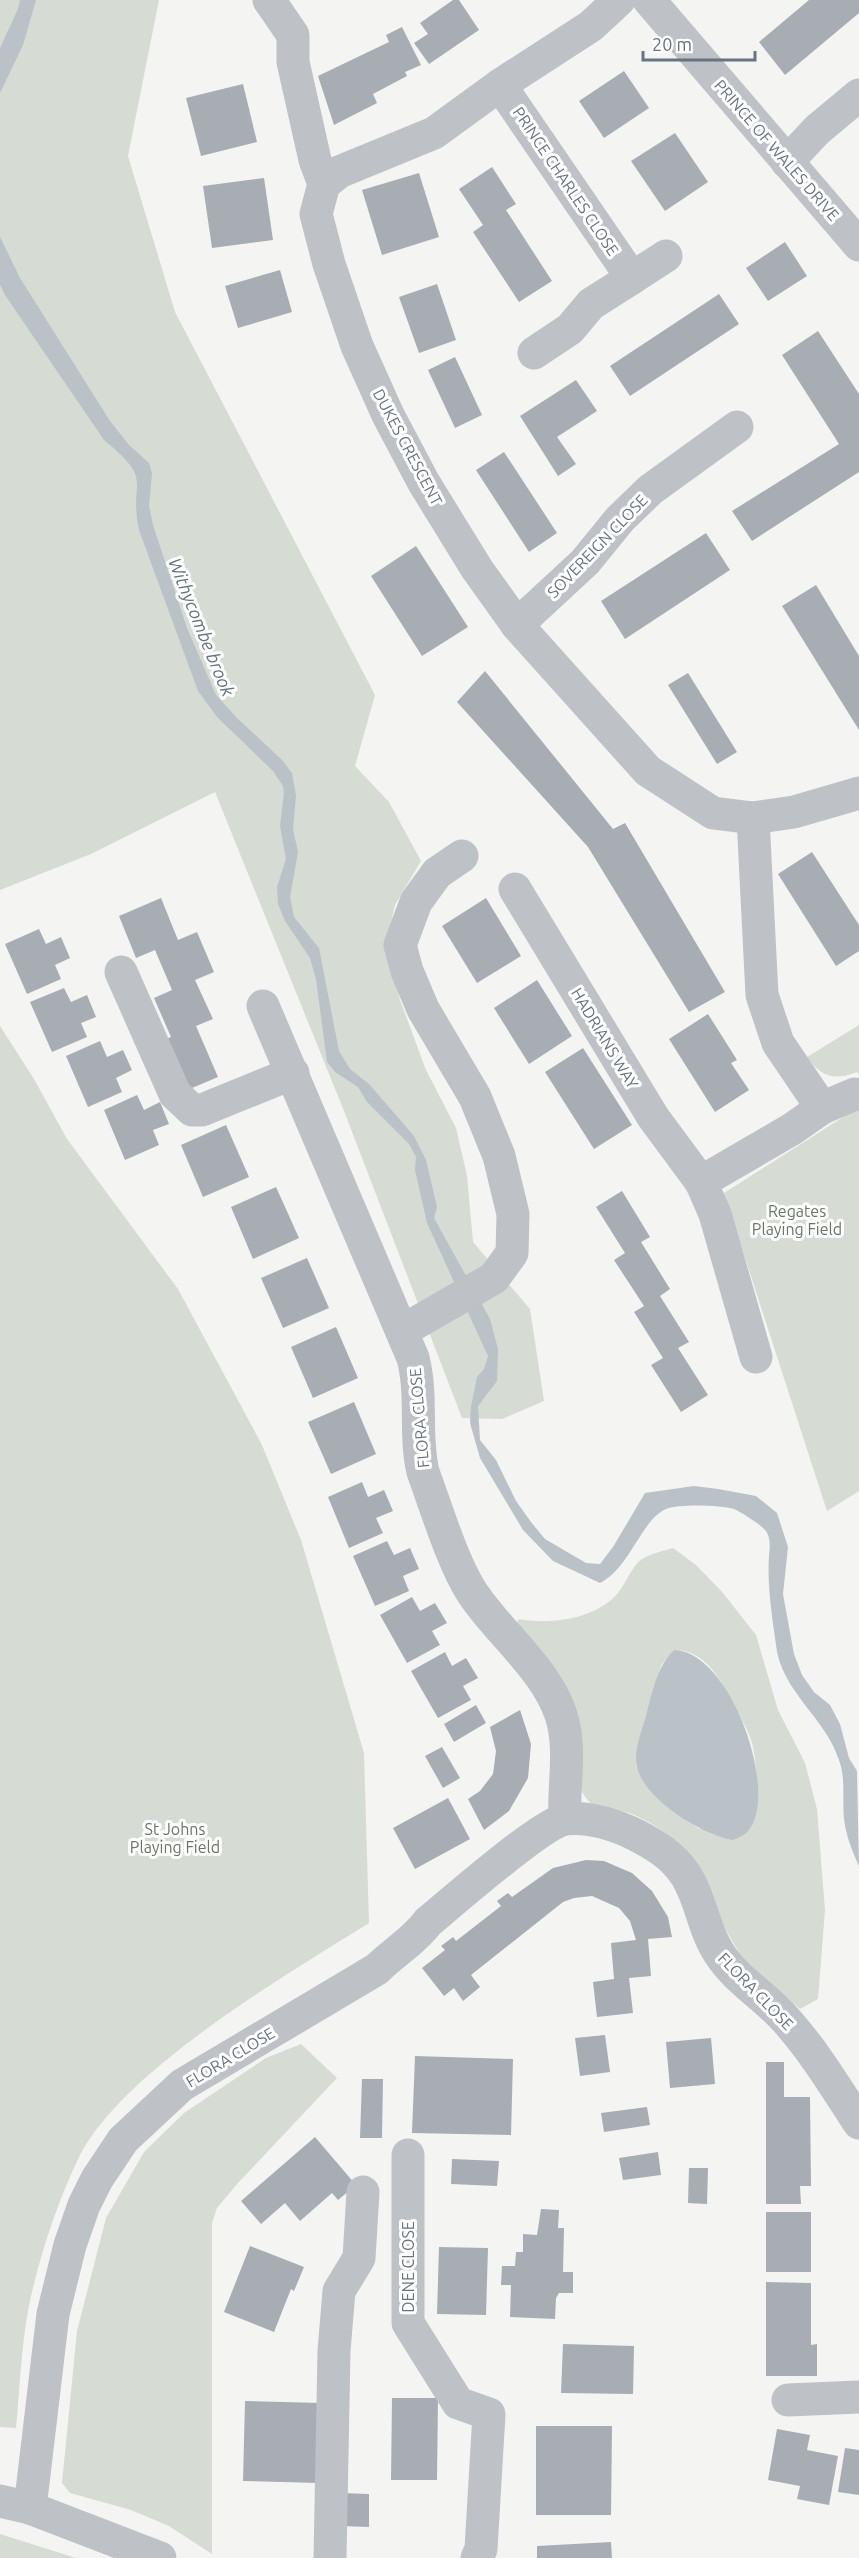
<svg xmlns="http://www.w3.org/2000/svg" width="859" height="2558" viewBox="0 0 859 2558" font-family="Ubuntu,sans-serif">
	<style>
		.green { fill: #d6dbd3; fill-rule: evenodd }
		.water { fill: #bac1c7 }
		.building { fill: #a7adb3 }
		.lines { fill: none; stroke-linecap: round; stroke-linejoin: round }
		.minor { stroke: #bec1c5; stroke-width: 33 }
		.labels { text-anchor: middle; dominant-baseline: central; stroke-width: 6; stroke-linejoin: round; paint-order: stroke }
		.street-label { font-size: 16px; fill: #67737f; stroke: #fff }
		.park-label { font-size: 16px; fill: #687765; stroke: #fff }
		.water-label { font-size: 18px; font-style: italic; fill: #63737c; stroke: #fff }
	</style>
	<rect width="100%" height="100%" fill="#f4f5f2"/>
	<g class="green">
		<path d="M0,0h159l-31,156 47,156 200,383 -20,71 34,36 32,59 -26,44 -9,39 14,56 26,70 30,58 11,48 6,66 57,67 14,92 -42,18 -40,-1 -118,-307 -129,-319 -124,62 -91,36z"/>
		<path d="M859,1025v50l-2,-3c-22,9 -36,5 -50,-15z"/>
		<path d="M0,1026l34,53 33,60 111,150 84,156 39,95 63,213 5,170c-83,52 -244,146 -289,232 -22,45 -41,102 -51,151 -8,40 -9,82 -13,122l-16,-1z"/>
		<path d="M859,1107v384l-32,20 -103,-318z"/>
		<path d="M673,1548l23,17 27,28 33,42 22,75 27,53 12,46 8,101 -7,89 -18,10 -56,-48 -72,-123c-13,-11 -33,-23 -50,-27 -22,-6 -29,2 -42,-23l-25,-115 -38,-51 2,-3c32,6 77,0 99,-26 8,-10 14,-27 24,-34 9,-6 22,-8 31,-11zM674,1650c32,0 46,29 59,54 6,11 13,22 17,33 6,16 6,36 7,52l-58,40 -22,-17 -39,-42 -2,-5 17,-77 9,-24z"/>
		<path d="M301,2044l36,34 -99,105 -21,25 -5,15v331l-43,-28 -38,-16 -61,-17 -8,-10 15,-152 29,-113 38,-66 40,-39 82,-55z"/>
		<path d="M0,2534l76,24h-76z"/>
	</g>
	<g class="water">
		<path d="M20,0h16l-13,45 -23,48v-45l18,-39z"/>
		<path d="M0,237l20,41 90,143 19,24 20,18 3,10 -3,33 4,19 34,103 29,67 21,23 45,42 10,13 4,23 -3,33 5,23 -8,45 4,20 25,31 20,103 11,18 19,15 45,52 12,24 11,47 -3,11 56,101 8,30 -1,32 -19,25 2,34 16,20 20,41 15,21 14,17 41,24 14,1 13,-17 32,-54 49,-7 24,3 38,7 21,17 11,34 -5,47 11,60 8,21 12,17 16,13 10,19 9,34 8,13 2,95c-7,-15 -13,-31 -15,-47 -2,-20 2,-40 -5,-59 -14,-43 -58,-69 -63,-115 -4,-30 -9,-59 -7,-90 1,-8 2,-20 -5,-26 -3,-4 -26,-19 -30,-20 -14,-4 -55,-5 -68,0 -25,11 -36,59 -66,74l-47,-22 -30,-31 -43,-72 -10,-35 1,-16 6,-30 7,-8 4,-13 -61,-133 -12,-53 1,-13 -7,-13 -42,-42 -9,-15 -23,-15 -8,-10 -11,-83 -6,-21 -25,-37 -7,-17 -1,-17 9,-28 -6,-33 4,-33 -1,-7 -10,-15 -55,-53 -20,-27 -59,-161c-11,-53 17,-47 -35,-90l-99,-145 -5,-10z"/>
		<path d="M674,1650c55,1 103,134 77,177 -4,7 -11,10 -18,13 -31,-5 -89,-41 -96,-73 -4,-18 6,-38 10,-55 6,-23 10,-45 27,-62z"/>
	</g>
	<g class="building">
		<path d="M453,0h6l20,30 -50,34 -15,-21 14,-9 -8,-11z"/>
		<path d="M809,0h50v13l-74,62 -26,-33z"/>
		<path d="M402,27l19,38 -16,7 2,4 -34,18 4,9 -43,22 -16,-49 71,-34 -3,-7z"/>
		<path d="M624,71l25,37 -45,30 -25,-37z"/>
		<path d="M243,84l14,58 -56,14 -15,-58z"/>
		<path d="M675,133l33,49 -43,29 -34,-50z"/>
		<path d="M492,167l24,37 -10,6 46,71 -33,21 -46,-70 10,-7 -24,-36z"/>
		<path d="M419,173l20,64 -57,18 -20,-65z"/>
		<path d="M264,178l9,62 -61,8 -9,-62z"/>
		<path d="M785,242l22,34 -39,25 -22,-33z"/>
		<path d="M280,270l12,42 -54,16 -13,-42z"/>
		<path d="M437,284l19,56 -37,13 -20,-56z"/>
		<path d="M719,294l20,30 -109,72 -20,-30z"/>
		<path d="M818,331l41,63v78l-107,69 -20,-30 107,-67 -57,-89z"/>
		<path d="M455,357l27,58 -27,13 -27,-58z"/>
		<path d="M576,380l21,31 -40,26 19,27 -18,12 -38,-60z"/>
		<path d="M504,452l53,81 -28,19 -53,-82z"/>
		<path d="M706,533l24,37 -105,69 -24,-38z"/>
		<path d="M416,546l52,81 -46,29 -51,-80z"/>
		<path d="M816,585l43,71v74l-77,-124z"/>
		<path d="M485,671l128,158 12,-6 100,169 -36,20 -101,-165 -131,-145z"/>
		<path d="M688,673l49,79 -20,12 -49,-79z"/>
		<path d="M812,852l47,73v26l-23,15 -58,-92z"/>
		<path d="M161,898l17,42 19,-8 17,40 -19,8 18,39 -17,7 22,51 -33,14 -23,-51 9,-3 -17,-39 18,-8 -17,-40 -19,8 -17,-42z"/>
		<path d="M486,898l35,58 -44,27 -35,-57z"/>
		<path d="M39,929l7,15 15,-7 9,21 -15,7 6,14 -34,15 -22,-50z"/>
		<path d="M537,980l35,56 -43,28 -35,-56z"/>
		<path d="M64,988l7,14 16,-7 9,22 -15,6 6,14 -35,15 -22,-50z"/>
		<path d="M708,1014l29,46 -6,3 18,27 -34,22 -46,-73z"/>
		<path d="M100,1041l7,16 16,-7 9,20 -16,8 6,14 -34,15 -22,-51z"/>
		<path d="M583,1048l49,77 -38,24 -49,-77z"/>
		<path d="M137,1095l7,15 16,-8 9,22 -16,6 6,15 -34,15 -21,-50z"/>
		<path d="M226,1125l23,52 -46,20 -22,-52z"/>
		<path d="M276,1187l23,51 -46,21 -22,-52z"/>
		<path d="M622,1191l28,46 -9,5 29,47 -10,7 29,46 -11,6 30,47 -27,17 -30,-47 12,-7 -29,-46 10,-6 -30,-46 11,-7 -29,-46z"/>
		<path d="M307,1258l22,50 -46,20 -22,-50z"/>
		<path d="M336,1327l22,51 -45,20 -22,-51z"/>
		<path d="M354,1402l22,52 -45,20 -23,-52z"/>
		<path d="M362,1482l6,15 16,-7 9,21 -17,7 7,15 -34,15 -21,-51z"/>
		<path d="M387,1541l7,14 16,-7 9,21 -16,7 6,15 -34,15 -22,-50z"/>
		<path d="M412,1597l8,14 15,-8 12,20 -15,8 8,14 -33,18 -27,-48z"/>
		<path d="M445,1652l7,14 14,-8 12,20 -15,8 8,14 -33,18 -27,-47z"/>
		<path d="M476,1705l10,18 -32,19 -10,-18z"/>
		<path d="M520,1710l11,34 -3,34 -19,33 -25,19 -16,-31 12,-8 13,-17 3,-23 -6,-24z"/>
		<path d="M442,1747l18,31 -17,10 -18,-32z"/>
		<path d="M448,1798l22,41 -55,30 -22,-41z"/>
		<path d="M586,1860l18,1 28,12 20,18 16,26 4,20 -24,2 3,37 -22,2 4,35 -36,4 -4,-35 21,-3 -3,-36 25,-3 -6,-19 -11,-13 -27,-12 -18,2 -11,4 -92,73 9,12 -17,14 -9,-13 -10,8 -22,-28 23,-18 -4,-4 12,-9 3,4 45,-35 -4,-5 11,-8 4,4 41,-29z"/>
		<path d="M605,2035l5,37 -30,4 -5,-38z"/>
		<path d="M711,2038l4,46 -45,4 -4,-46z"/>
		<path d="M415,2056l98,3 -2,76 -99,-2z"/>
		<path d="M766,2062h18v35h26l1,89h-11l1,18h-35z"/>
		<path d="M362,2079h21l-1,59h-22z"/>
		<path d="M647,2107l3,18 -46,7 -3,-19z"/>
		<path d="M315,2137l41,48 -18,15 -6,-7 -32,28 -15,-18 -24,21 -20,-23z"/>
		<path d="M658,2152l3,23 -38,5 -4,-22z"/>
		<path d="M452,2159l47,2 -2,25 -46,-2z"/>
		<path d="M689,2168h19l-1,36 -19,-1z"/>
		<path d="M541,2209l18,1 -1,18h6l-1,44h10v21h-14l-3,5 -1,21 -45,-2 1,-32h-10l1,-19h13l1,-14h7v-18l14,1z"/>
		<rect x="766" y="2212" width="45" height="60"/>
		<path d="M250,2246l54,21 -10,24 -3,-2 -17,43 -50,-20z"/>
		<path d="M439,2247l49,1 -2,67 -49,-1z"/>
		<path d="M766,2282l45,1v62l6,-1v32h-51z"/>
		<path d="M563,2344l71,2 -1,48 -72,-1z"/>
		<path d="M392,2398h46l-1,82h-46z"/>
		<path d="M245,2401l76,2 -2,80 -76,-2z"/>
		<path d="M536,2426h76l-1,89h-75z"/>
		<path d="M777,2429l33,6 -3,15 31,6 -9,49 -32,-6 3,-13 -32,-6z"/>
		<path d="M845,2448l14,2v45l-21,-3z"/>
		<path d="M341,2493l28,1v33l-28,-1z"/>
		<path d="M611,2542l1,16h-75v-12z"/>
	</g>
	<g class="lines">
		<g class="minor">
			<path d="M269,0l24,35v27l22,98 9,24"/>
			<path d="M619,0l-28,26 -91,59 -66,48 -95,39 -15,12 -8,30 13,50 28,82 31,69 36,68 53,86 40,56 131,146 65,42 40,5 41,-6 65,-19"/>
			<path d="M649,0l210,245"/>
			<path d="M500,85l132,193 -41,26 -21,25 -36,24"/>
			<path d="M787,162l30,-32 42,-35"/>
			<path d="M632,278l34,-22"/>
			<path d="M517,625l68,-63 35,-43 30,-29 87,-63"/>
			<path d="M515,889l138,228 48,65 91,-53 30,-21 -44,-65 -16,-48 -9,-177"/>
			<path d="M121,972l54,122 17,16h10l91,-37"/>
			<path d="M263,1006l150,352c10,39 1,76 10,114 13,35 30,92 50,122 27,40 73,75 88,121 11,34 2,70 4,104"/>
			<path d="M822,1108l33,-14"/>
			<path d="M701,1182l14,32 41,143"/>
			<path d="M402,1331l92,-53 18,-25 1,-39 -14,-58 -24,-59 -52,-88 -16,-38 -7,-26 16,-43 21,-29 25,-17"/>
			<path d="M408,2155v168l50,80 31,11 -8,135 -4,9"/>
			<path d="M788,2400l71,-3"/>
			<path d="M0,2501l30,7 130,50"/>
			<path d="M30,2508l23,-194 17,-69 14,-40 13,-26 26,-39 59,-55 195,-116c17,-17 37,-28 51,-47 24,-20 114,-99 138,-103 22,-3 50,6 70,16 19,10 36,20 49,39 16,24 18,55 34,79 17,27 46,43 67,67 28,31 50,68 73,103"/>
			<path d="M330,2558l4,-207 5,-60 20,-33 4,-66"/>
		</g>
	</g>
	<g class="labels">
		<g class="street-label">
			<text transform="translate(777 150) rotate(49)">PRINCE OF WALES DRIVE</text>
			<text transform="translate(566 181) rotate(56)">PRINCE CHARLES CLOSE</text>
			<text transform="translate(408 447) rotate(62)">DUKES CRESCENT</text>
			<text transform="translate(597 546) rotate(-46)">SOVEREIGN CLOSE</text>
			<text transform="translate(605 1038) rotate(59)">HADRIANS WAY</text>
			<text transform="translate(419 1418) rotate(-95)">FLORA CLOSE</text>
			<text transform="translate(756 1991) rotate(46)">FLORA CLOSE</text>
			<text transform="translate(230 2057) rotate(-31)">FLORA CLOSE</text>
			<text transform="translate(408 2267) rotate(-90)">DENE CLOSE</text>
		</g>
		<g class="park-label">
			<text x="797" y="1211">Regates<tspan x="797" dy="18">Playing Field</tspan></text>
			<text x="175" y="1829">St Johns<tspan x="175" dy="18">Playing Field</tspan></text>
		</g>
		<g class="water-label">
			<text transform="translate(202 627) rotate(68)">Withycombe brook</text>
		</g>
	</g>
	<path d="M643 51v9h112v-9" fill="none" stroke="#67737f" stroke-width="3"/>
	<text x="652" y="51" font-size="18" fill="#67737f" stroke="#ffffff" stroke-width="4.5" paint-order="stroke">20 m</text>
</svg>
